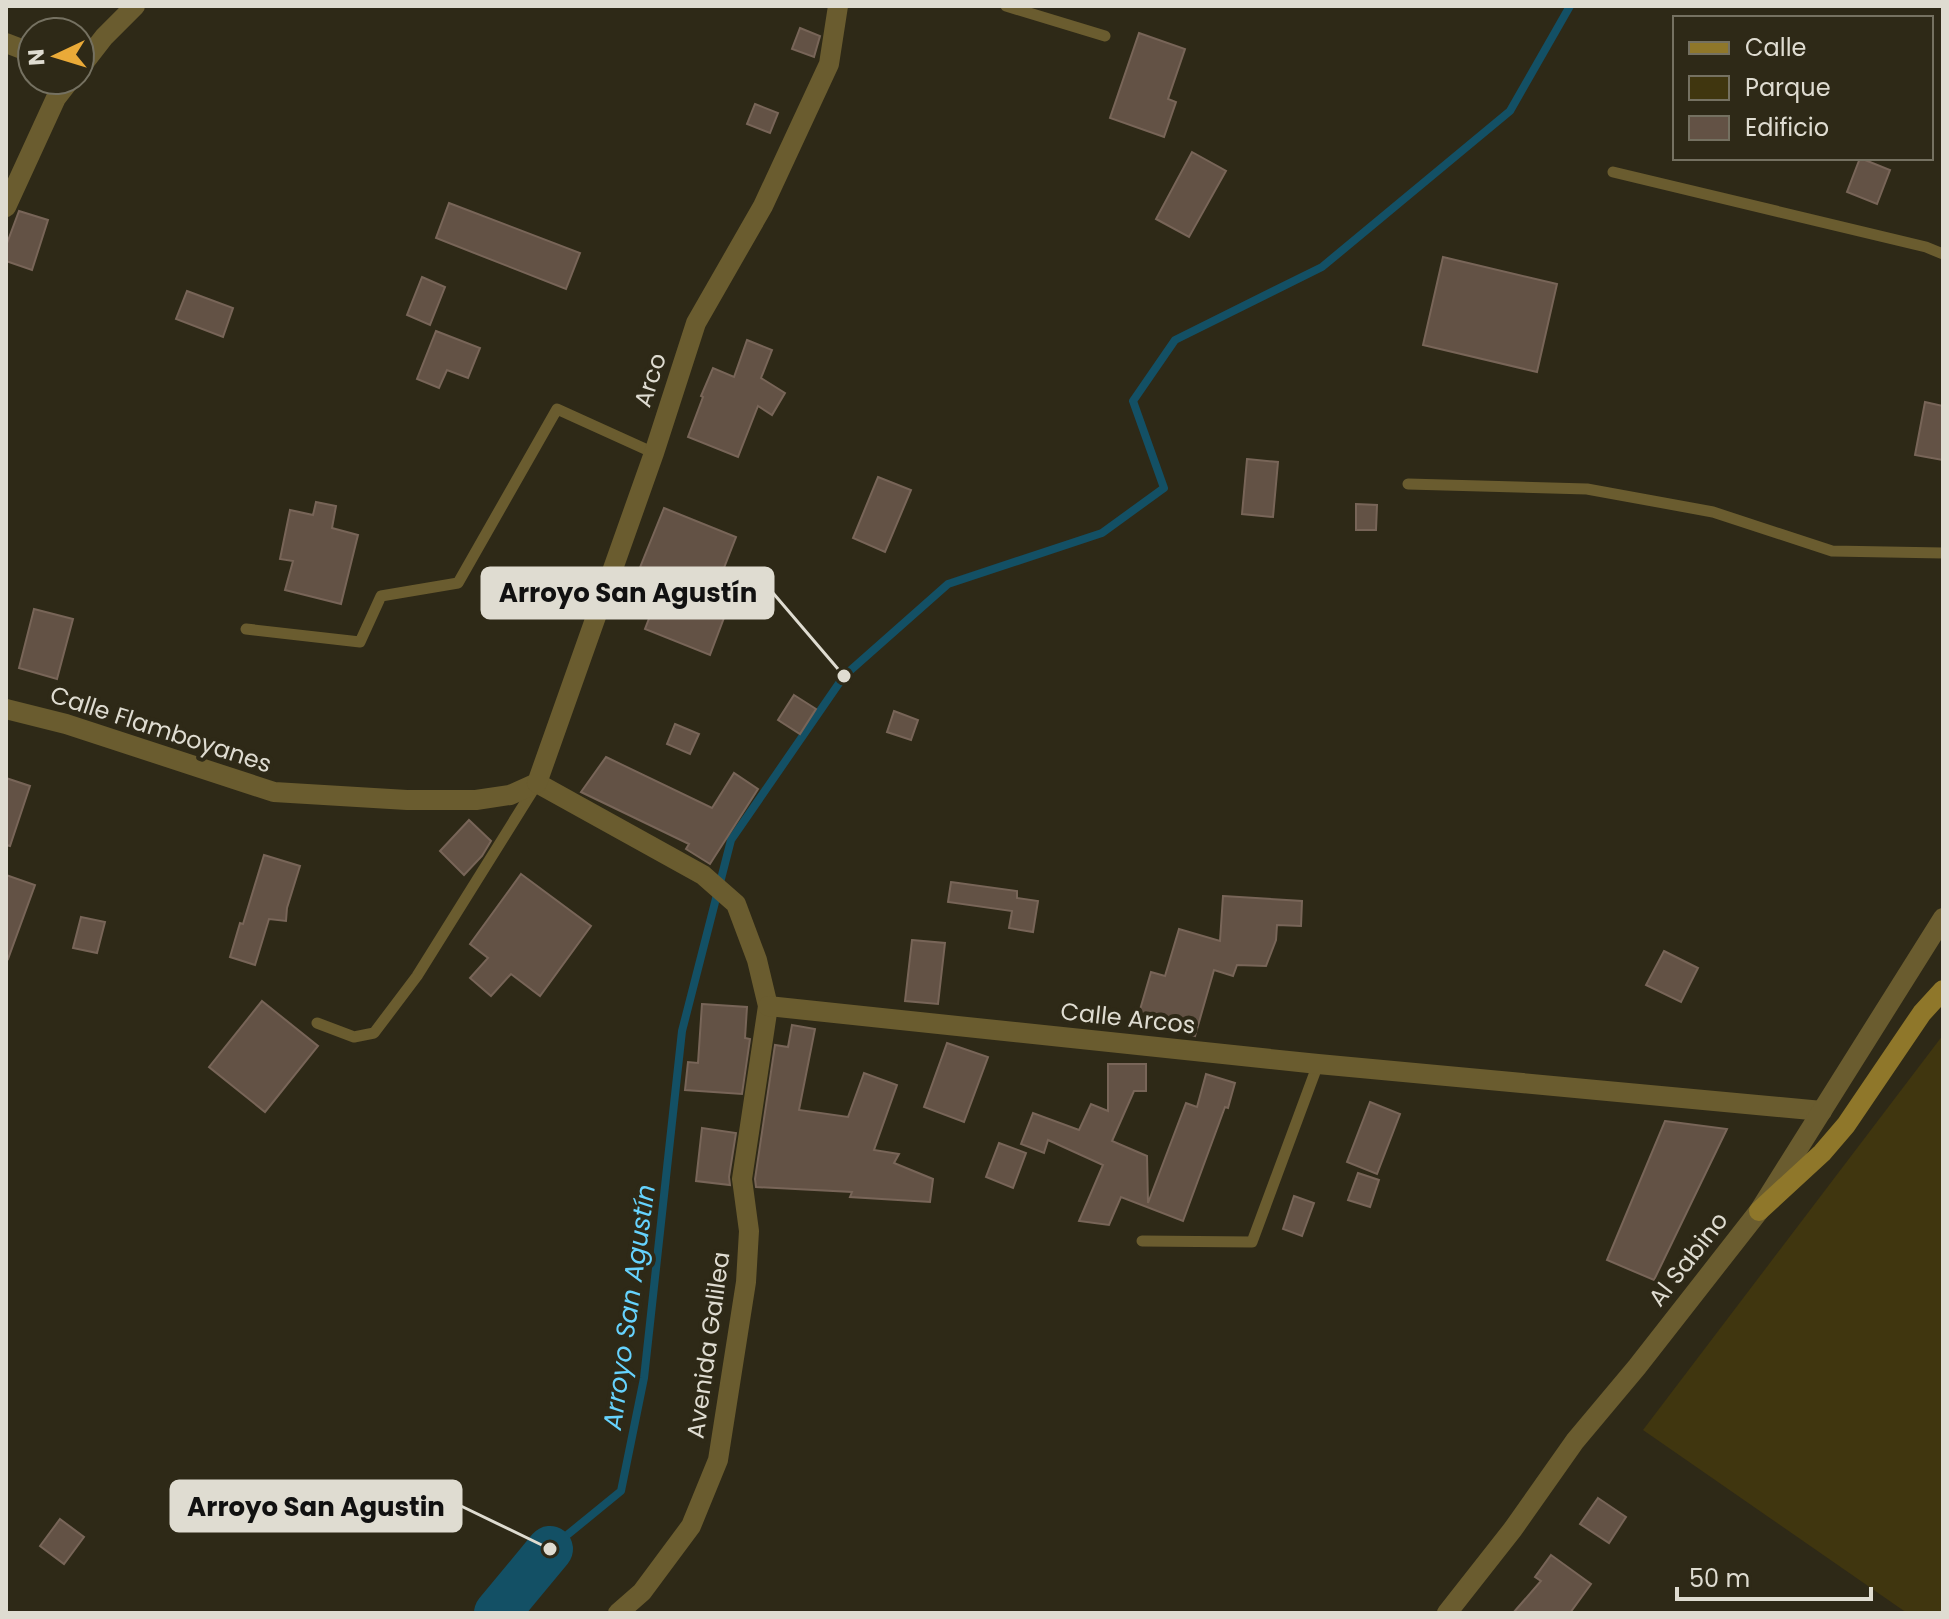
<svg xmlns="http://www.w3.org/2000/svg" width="1949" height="1619" viewBox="0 0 1949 1619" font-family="Poppins,sans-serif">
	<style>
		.green { fill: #40360f }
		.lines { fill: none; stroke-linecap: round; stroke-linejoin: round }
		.stream { stroke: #135065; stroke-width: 8 }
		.river { stroke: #135065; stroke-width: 46 }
		.building { fill: #635245; stroke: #786558; stroke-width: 2 }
		.service { stroke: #6a5c2f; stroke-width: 11 }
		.minor { stroke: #6a5c2f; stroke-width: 20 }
		.secondary { stroke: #8f772a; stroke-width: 20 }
		.labels { text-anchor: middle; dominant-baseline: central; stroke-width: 8; stroke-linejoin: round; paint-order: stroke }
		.street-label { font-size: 24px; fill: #dfdcd1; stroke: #2e2917 }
		.water-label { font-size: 26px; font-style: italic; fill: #66d3fe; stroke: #2e2917 }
		.leader { fill: none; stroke: #dfdcd1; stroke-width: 3 }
		.callout-dot { fill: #dfdcd1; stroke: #2e2917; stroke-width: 3 }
		.callout { fill: #dfdcd1; stroke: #dfdcd1; stroke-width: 3 }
		.callout-label { font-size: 26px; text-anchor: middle; font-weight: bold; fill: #111 }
	</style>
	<rect width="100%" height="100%" fill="#2e2917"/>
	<path class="green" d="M1943,1035v578h-36l-264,-183z"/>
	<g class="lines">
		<path class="stream" d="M497,1613l53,-64 71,-58 23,-113 38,-347 49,-191 113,-164 104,-92 154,-51 62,-45 -31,-87 42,-61 147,-73 188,-156 60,-105"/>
		<path class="river" d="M497,1613l53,-64"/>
	</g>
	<g class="building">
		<path d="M800,28l20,8 -6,21 -22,-8z"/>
		<path d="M1139,33l46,16 -17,50 8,3 -12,35 -54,-19z"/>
		<path d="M755,104l23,9 -8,20 -23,-9z"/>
		<path d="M1192,152l34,19 -37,66 -33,-18z"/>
		<path d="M1860,158l30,12 -13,34 -30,-12z"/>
		<path d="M449,203l131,50 -14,36 -130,-51z"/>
		<path d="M19,211l29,9 -16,50 -26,-9v-15z"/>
		<path d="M1443,257l114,27 -20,88 -114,-27z"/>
		<path d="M422,277l23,10 -15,38 -23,-10z"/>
		<path d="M187,291l46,17 -10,29 -47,-18z"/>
		<path d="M436,331l44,17 -12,30 -21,-8 -8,18 -22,-9z"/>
		<path d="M747,340l25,10 -11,28 24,15 -13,22 -14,-9 -20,51 -50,-20 15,-40 -2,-1 12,-28 21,9z"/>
		<path d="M1925,402l18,4v54l-28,-5z"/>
		<path d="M1247,459l31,3 -5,55 -31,-3z"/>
		<path d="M878,477l33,13 -26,62 -32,-14z"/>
		<path d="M316,502l20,4 -4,22 26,7 -17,69 -56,-14 8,-29 -13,-2 10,-49 23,5z"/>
		<path d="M1356,504l21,1 -1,25h-20z"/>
		<path d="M664,508l72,29 -28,72 17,6 -15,40 -65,-26 15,-39 -25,-10z"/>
		<path d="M34,609l39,10 -16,60 -38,-11z"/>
		<path d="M794,695l22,14 -16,25 -22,-14z"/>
		<path d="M894,711l24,9 -7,20 -24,-8z"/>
		<path d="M675,724l24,10 -9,20 -23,-10z"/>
		<path d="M606,757l106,51 22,-35 24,16 -48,75 -24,-15 3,-5 -108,-52z"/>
		<path d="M6,778l24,8 -20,60 -4,-1z"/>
		<path d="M469,820l22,21 -9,15 -18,19 -24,-24z"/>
		<path d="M264,855l36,11 -13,42 -1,13 -17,-2 -14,46 -25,-8 10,-34 3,1z"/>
		<path d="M521,874l70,52 -51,70 -29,-22 -20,22 -21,-18 18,-20 -18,-14z"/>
		<path d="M6,875l29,10 -27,74 -2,-1z"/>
		<path d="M951,882l66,9v7l21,3 -5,31 -24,-4 3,-17 -64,-9z"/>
		<path d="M1223,896l79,5 -1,25 -24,-1 -1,15 -10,26 -29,-1 -4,11 -19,-6 -19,66 -58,-16 14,-48 14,4 14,-47 41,12z"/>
		<path d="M81,917l24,5 -8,31 -24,-5z"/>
		<path d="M912,940l33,3 -7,61 -33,-3z"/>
		<path d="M1664,951l34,17 -17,34 -35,-17z"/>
		<path d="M262,1001l56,45 -53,66 -56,-45z"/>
		<path d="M702,1004l45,3 -2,31 5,1 -8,55 -57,-4 3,-28 10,1z"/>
		<path d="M792,1025l23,4 -16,81 49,7 16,-44 33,12 -23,65 25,4 -5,9 39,16 -3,23 -80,-5 2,-5 -96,-5 -1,-8 20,-134 13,2z"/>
		<path d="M947,1043l41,14 -24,65 -40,-15z"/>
		<path d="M1108,1064h38v27h-12l-22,50 35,15 1,47 38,-100 11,4 9,-33 29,9 -7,25 -3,-1 -42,114 -62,-24 -12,28 -30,-4 24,-56 -55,-25 -4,13 -23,-9 12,-31 46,17 12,-26 17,7z"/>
		<path d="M1370,1102l30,12 -23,60 -30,-12z"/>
		<path d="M1665,1121l62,8 -73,151 -47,-20z"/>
		<path d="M702,1128l34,5 -7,44 1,8 -34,-4z"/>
		<path d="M999,1143l27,10 -13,35 -27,-11z"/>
		<path d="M1358,1173l21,7 -9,27 -22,-7z"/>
		<path d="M1294,1196l20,7 -12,33 -19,-7z"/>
		<path d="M1598,1498l28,19 -17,26 -29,-19z"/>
		<path d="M60,1519l24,18 -20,27 -24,-18z"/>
		<path d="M1551,1555l40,29 -21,29h-57l28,-32 -6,-4z"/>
	</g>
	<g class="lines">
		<g class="service">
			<path d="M1006,6l99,30"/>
			<path d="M1613,172l313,75 17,7"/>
			<path d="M1408,484l179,5 126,23 119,39 111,2"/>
			<path d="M246,629l114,13 21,-46 77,-13 99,-174 97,44"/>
			<path d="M317,1023l37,14 20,-4 43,-57 118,-189"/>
			<path d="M1142,1241l110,1 66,-178"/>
		</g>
		<g class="minor">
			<path d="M6,43l26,10"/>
			<path d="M80,68l24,-31 31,-31"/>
			<path d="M6,207l50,-109 14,-18"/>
			<path d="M6,709l60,15 208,68 133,8h69l34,-5 27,-12"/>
			<path d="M537,783l166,92 33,29 21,56 11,46 -26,173 7,52 -3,51 -28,178 -27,66 -49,66 -24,21"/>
			<path d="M537,783l117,-330 42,-130 67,-117 66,-142 9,-58"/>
			<path d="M768,1006l550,58 504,47"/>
			<path d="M1447,1613l66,-84 62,-88 62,-74 122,-156 184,-293"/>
		</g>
		<path class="secondary" d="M1759,1211l63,-58 24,-28 76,-112 21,-23"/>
	</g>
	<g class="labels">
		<g class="street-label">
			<text transform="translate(650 380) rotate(-72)">Arco</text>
			<text transform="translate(161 729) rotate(18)">Calle Flamboyanes</text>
			<text transform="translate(1128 1018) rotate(6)">Calle Arcos</text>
			<text transform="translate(1688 1259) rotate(-52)">Al Sabino</text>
			<text transform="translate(708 1345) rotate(-82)">Avenida Galilea</text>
		</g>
		<g class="water-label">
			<text transform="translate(629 1307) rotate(-82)">Arroyo San Agustín</text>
		</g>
	</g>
	<path class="leader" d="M844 676L773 593M550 1549L461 1506"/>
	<g class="callout-dot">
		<circle cx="844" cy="676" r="8"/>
		<circle cx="550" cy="1549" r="8"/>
	</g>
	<g class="callout">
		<rect x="482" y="568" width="291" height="50" rx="8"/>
		<rect x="171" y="1481" width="290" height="50" rx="8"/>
	</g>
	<g class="callout-label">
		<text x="628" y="602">Arroyo San Agustín</text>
		<text x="316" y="1516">Arroyo San Agustin</text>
	</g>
	<rect width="1949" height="1619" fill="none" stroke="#dfdcd1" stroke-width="16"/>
	<rect x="1673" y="16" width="260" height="144" fill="#2e2917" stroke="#757161" stroke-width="2"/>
	<rect x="1689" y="42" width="40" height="12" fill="#8f772a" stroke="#757161" stroke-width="2"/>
	<text x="1745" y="56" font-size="24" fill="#dfdcd1">Calle</text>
	<rect x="1689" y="76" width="40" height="24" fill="#40360f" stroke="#757161" stroke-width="2"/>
	<text x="1745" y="96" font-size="24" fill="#dfdcd1">Parque</text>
	<rect x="1689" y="116" width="40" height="24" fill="#635245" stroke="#757161" stroke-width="2"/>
	<text x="1745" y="136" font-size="24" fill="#dfdcd1">Edificio</text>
	<g transform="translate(56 56) rotate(266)"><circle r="38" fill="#2e2917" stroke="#757161" stroke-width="2"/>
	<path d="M0-6L14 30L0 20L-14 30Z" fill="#eaaa38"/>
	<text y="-12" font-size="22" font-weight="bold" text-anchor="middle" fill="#dfdcd1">N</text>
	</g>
	<path d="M1677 1587v12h194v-12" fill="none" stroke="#dfdcd1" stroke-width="4"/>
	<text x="1689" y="1587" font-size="24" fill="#dfdcd1" stroke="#2e2917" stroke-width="6" paint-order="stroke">50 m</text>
</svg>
